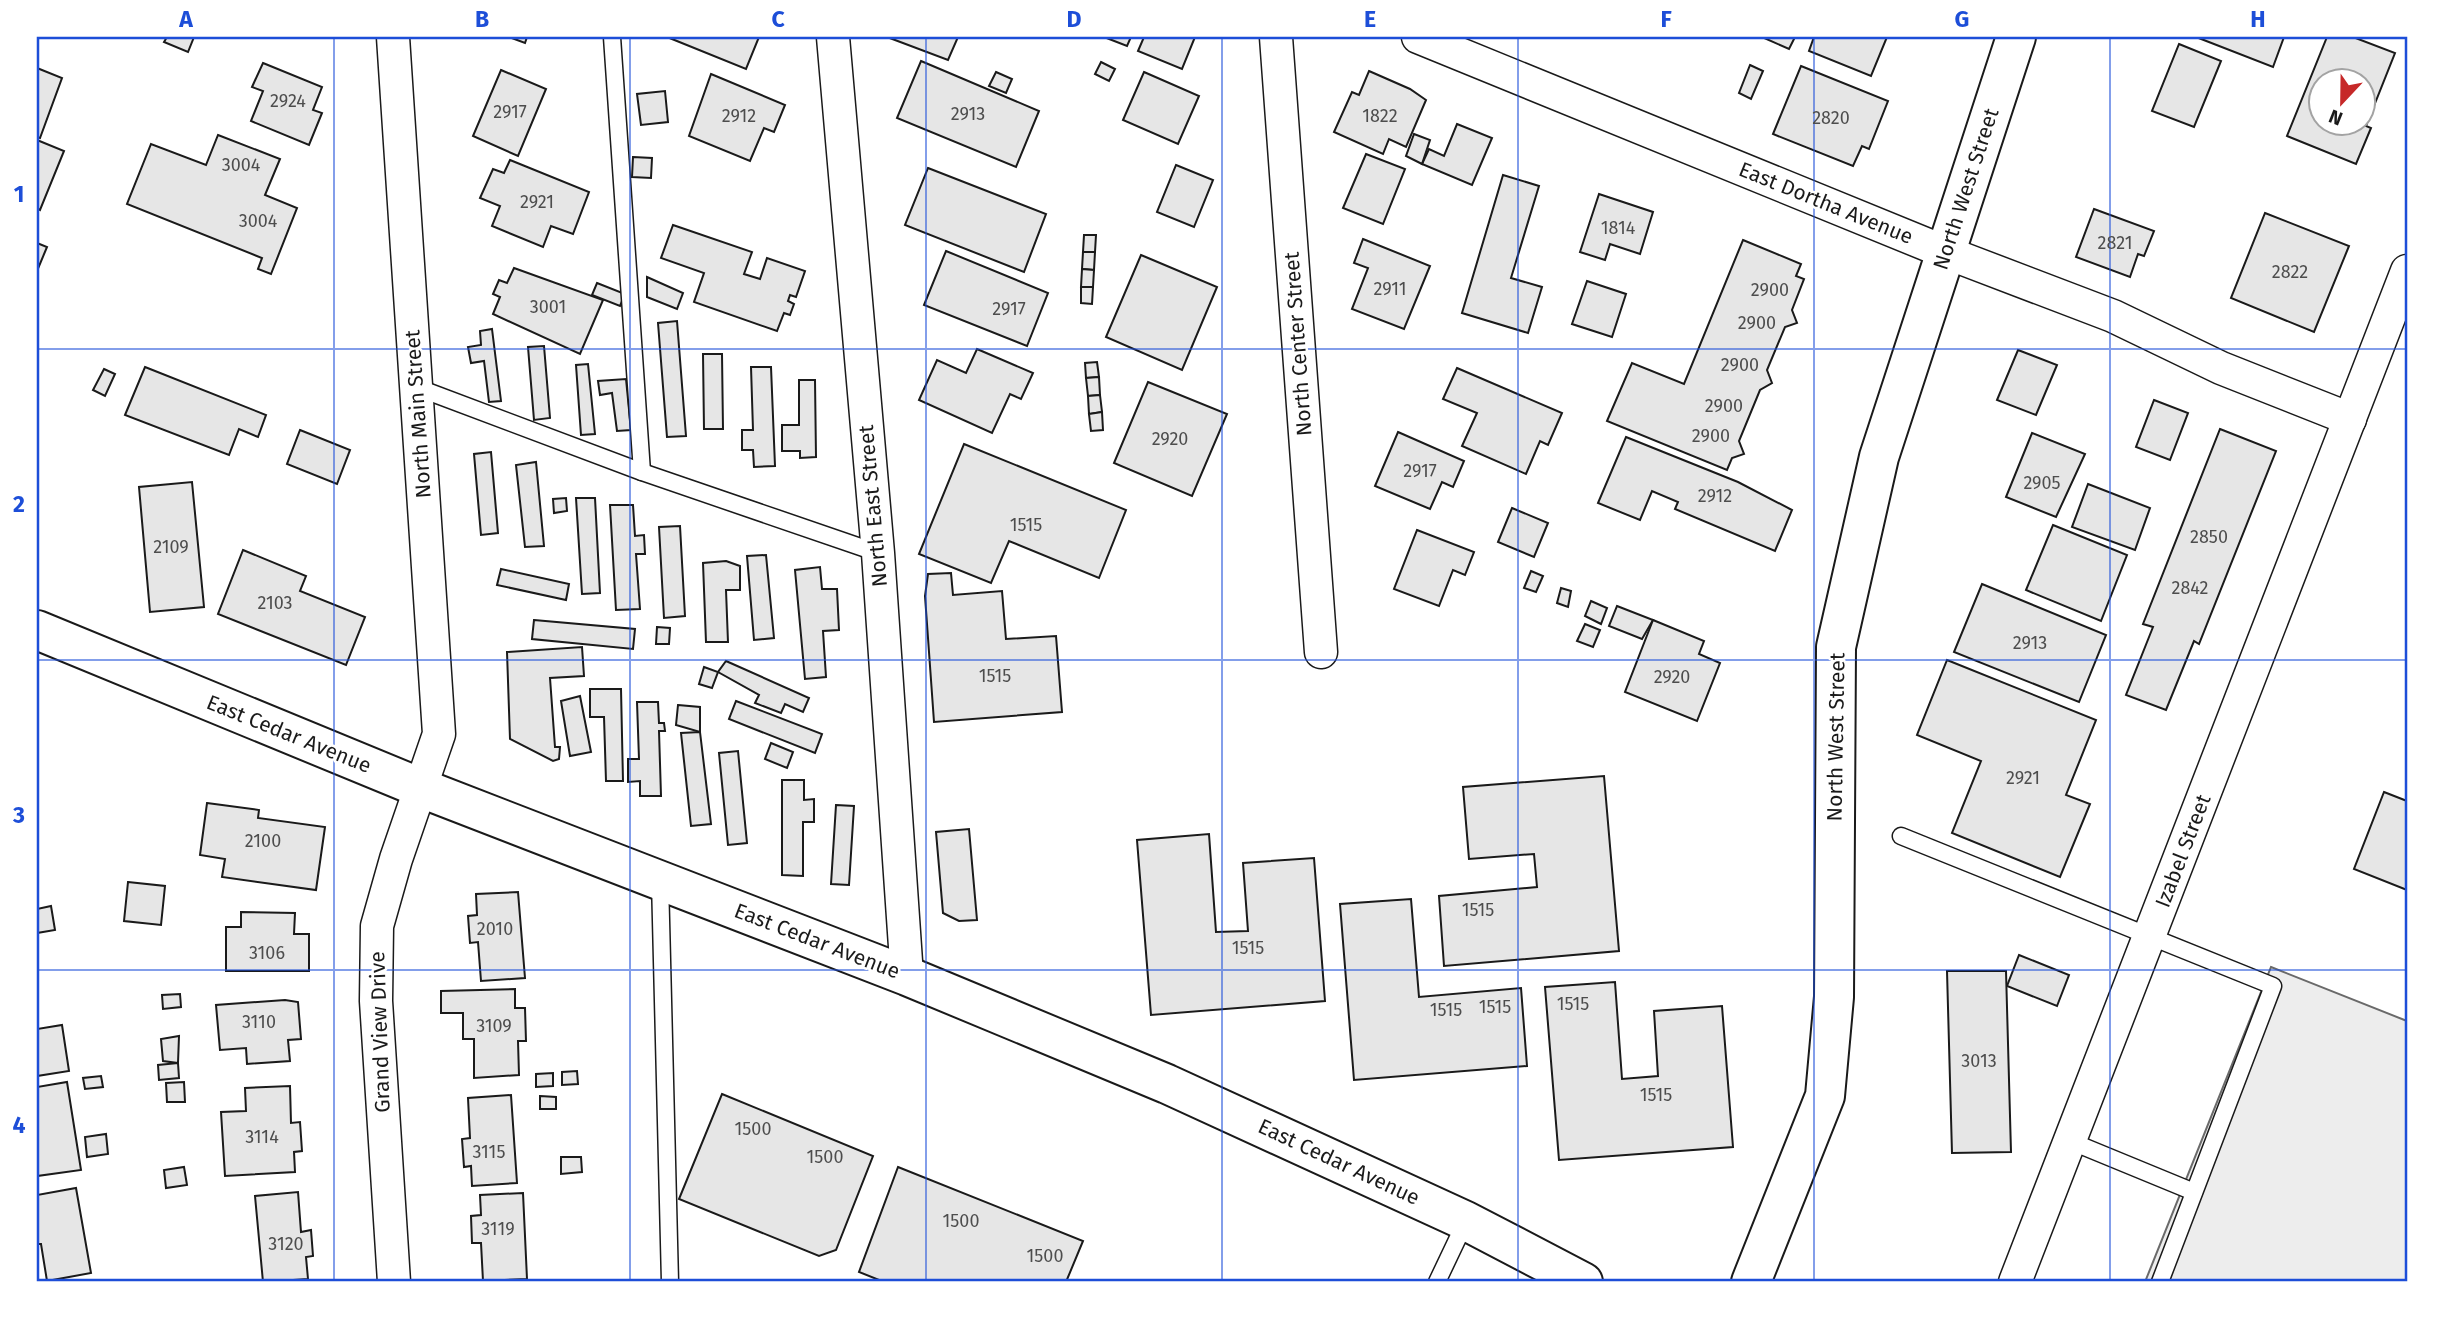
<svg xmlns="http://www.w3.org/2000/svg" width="2444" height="1319" viewBox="0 0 2444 1319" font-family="'Fira Sans',sans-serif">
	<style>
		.built { fill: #ededed; stroke: #6a6a6a; stroke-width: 2 }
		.building { fill: #e6e6e6; stroke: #1a1a1a; stroke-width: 2; fill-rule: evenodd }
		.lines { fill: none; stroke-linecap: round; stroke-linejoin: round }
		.lane-casing { stroke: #1a1a1a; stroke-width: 19 }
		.street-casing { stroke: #1a1a1a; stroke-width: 35 }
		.secondary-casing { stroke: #1a1a1a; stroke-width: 42 }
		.lane { stroke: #fff; stroke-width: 16 }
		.street { stroke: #fff; stroke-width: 32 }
		.secondary { stroke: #fff; stroke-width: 38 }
		.grid { fill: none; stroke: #1d4ed8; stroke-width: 2; stroke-opacity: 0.55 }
		.labels { text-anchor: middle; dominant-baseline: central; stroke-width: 5; stroke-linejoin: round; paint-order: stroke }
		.number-label { font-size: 18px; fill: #4d4d4d }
		.street-label { font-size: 21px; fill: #1a1a1a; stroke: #fff }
		.neatline { fill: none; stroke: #1d4ed8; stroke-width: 2.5 }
		.grid-label { font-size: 23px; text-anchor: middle; font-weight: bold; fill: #1d4ed8 }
	</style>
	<rect width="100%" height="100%" fill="#fff"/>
	<path class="built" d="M2271,967l136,54v261h-262z"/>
	<g class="building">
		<path d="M167,37h27l-6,15 -24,-10z"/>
		<path d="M509,37h18l-2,6z"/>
		<path d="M667,37h92l-13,32z"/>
		<path d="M887,37h71l-10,23z"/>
		<path d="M1104,37h27l-4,9z"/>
		<path d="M1144,37h51l-13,32 -44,-18z"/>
		<path d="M1762,37h33l-6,12z"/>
		<path d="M1814,37h73l-16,39 -62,-25z"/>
		<path d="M2196,37h88l-11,30z"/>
		<path d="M2327,37h26l42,16 -29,73 5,2 -15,36 -69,-28zM2322,80h42v42h-42z"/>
		<path d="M2179,44l42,17 -27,66 -42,-16z"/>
		<path d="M921,61l118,50 -23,56 -119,-49z"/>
		<path d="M1101,62l14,7 -6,12 -14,-7z"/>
		<path d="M263,63l59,24 -9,23 9,3 -13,32 -58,-24 12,-30 -11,-4z"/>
		<path d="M1750,65l13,6 -12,28 -12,-6z"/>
		<path d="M1801,66l87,35 -19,48 -7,-3 -9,20 -80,-32z"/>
		<path d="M37,68l25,10 -22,60 -3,-1z"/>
		<path d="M501,70l45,19 -28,67 -45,-20z"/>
		<path d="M1369,71l41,18 16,11 -20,47 -17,-8 -6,15 -49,-22 18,-40 7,3z"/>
		<path d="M996,72l16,7 -6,14 -17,-7z"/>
		<path d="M1144,72l55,24 -21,48 -55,-24z"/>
		<path d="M711,74l74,31 -11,27 -10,-4 -14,33 -61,-25z"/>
		<path d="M665,91l3,31 -27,3 -4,-31z"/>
		<path d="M1457,124l35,14 -20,47 -50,-21 7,-15 15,7z"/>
		<path d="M1414,134l16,6 -8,24 -16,-8z"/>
		<path d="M218,135l62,24 -15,36 32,13 -26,66 -13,-5 4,-11 -135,-54 24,-60 55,21z"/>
		<path d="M37,140l27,11 -24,59 -3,-2z"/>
		<path d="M1366,154l39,15 -22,55 -40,-16z"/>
		<path d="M633,157l19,1 -1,20 -19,-1z"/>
		<path d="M510,160l79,32 -16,42 -22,-8 -8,21 -51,-21 8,-20 -20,-8 13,-29 11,4z"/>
		<path d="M1176,165l37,15 -19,47 -37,-15z"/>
		<path d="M928,168l118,46 -22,58 -119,-47z"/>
		<path d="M1503,175l36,11 -28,92 31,9 -14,46 -66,-20z"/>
		<path d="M1599,194l54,18 -13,42 -30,-10 -5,16 -25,-8z"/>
		<path d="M2094,209l60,22 -10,25 -6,-2 -8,23 -54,-20z"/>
		<path d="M2265,213l84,33 -35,86 -83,-34z"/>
		<path d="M673,225l79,27 -8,22 16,5 7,-21 38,13 -9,26 -6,-2 -2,6 6,3 -4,11 -6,-2 -7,18 -83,-29 10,-29 -43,-15z"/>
		<path d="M1084,235h12l-1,17h-12z"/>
		<path d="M1363,239l67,27 -26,63 -52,-20 16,-41 -14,-5z"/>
		<path d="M1743,240l58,24 -5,12 8,3 -12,31 5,13 -12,4 -18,43 5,13 -12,7 -21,51 5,13 -12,4 -5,12 -120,-49 25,-58 52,21z"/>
		<path d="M37,243l10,4 -10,24z"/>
		<path d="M946,251l102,42 -21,53 -103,-41z"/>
		<path d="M1083,252h12l-1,18 -12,-1z"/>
		<path d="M1141,255l76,32 -35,83 -76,-33z"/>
		<path d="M514,268l89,32 -23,54 -87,-40 7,-17 -7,-3 6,-14 8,3z"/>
		<path d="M1082,269l12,1 -1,17h-12z"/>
		<path d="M647,277l36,16 -6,16 -30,-12z"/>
		<path d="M1587,281l39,13 -14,43 -40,-13z"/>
		<path d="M597,283l28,11 -5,12 -28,-11z"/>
		<path d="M1081,287h12l-1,17 -11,-1z"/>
		<path d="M677,321l9,115 -19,1 -9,-114z"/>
		<path d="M492,329l9,72 -12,1 -5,-41 -13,2 -3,-16 13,-2 -1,-14z"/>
		<path d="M544,346l6,72 -16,2 -6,-73z"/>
		<path d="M977,349l56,24 -12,26 -11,-5 -18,39 -73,-33 18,-40 29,13z"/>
		<path d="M2018,350l39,15 -21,50 -39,-15z"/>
		<path d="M703,354h19l1,75h-19z"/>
		<path d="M1097,362l2,15 -13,1 -1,-15z"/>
		<path d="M588,364l7,70 -14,1 -5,-70z"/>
		<path d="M145,367l121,48 -8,22 -19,-8 -10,26 -104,-40z"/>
		<path d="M751,367h20l4,99 -21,1 -1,-17h-11v-20h11z"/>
		<path d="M1457,368l105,45 -14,32 -8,-4 -14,33 -64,-28 15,-33 -34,-14z"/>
		<path d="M104,369l11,5 -10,22 -12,-6z"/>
		<path d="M1099,377l1,18 -12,1 -2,-18z"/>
		<path d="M626,379l5,51 -14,1 -5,-38 -12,2 -2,-14z"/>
		<path d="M799,380h16l1,77 -16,1v-7h-18v-26h17z"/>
		<path d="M1148,382l79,32 -35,82 -78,-33z"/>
		<path d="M1100,395l2,17 -13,2 -1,-18z"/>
		<path d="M2154,400l34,13 -18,47 -34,-13z"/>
		<path d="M1102,412l1,18 -12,1 -2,-17z"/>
		<path d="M2220,429l56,22 -77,193 -5,-3 -28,69 -40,-15 27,-68 -10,-3z"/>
		<path d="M300,430l50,20 -13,34 -50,-20z"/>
		<path d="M1398,432l66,29 -11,26 -11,-5 -12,27 -55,-23z"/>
		<path d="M2032,433l53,21 -29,63 -50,-20z"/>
		<path d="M1626,437l112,45 54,28 -17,41 -100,-42 3,-7 -26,-11 -12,29 -42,-17z"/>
		<path d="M964,444l162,66 -27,68 -90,-37 -18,42 -72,-29z"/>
		<path d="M491,452l7,81 -17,2 -7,-81z"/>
		<path d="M536,462l8,84 -19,1 -9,-82z"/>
		<path d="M192,482l12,125 -54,5 -11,-125z"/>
		<path d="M2088,484l62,24 -15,42 -63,-23z"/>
		<path d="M566,498l1,13 -13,2 -1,-14z"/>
		<path d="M576,498h19l5,95 -18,1z"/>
		<path d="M610,505h23l2,31 9,-1 1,19h-9l4,55 -24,1z"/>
		<path d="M1512,508l36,15 -14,34 -36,-15z"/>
		<path d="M2053,525l74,30 -26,66 -75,-31z"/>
		<path d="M680,526l5,90 -21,2 -5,-91z"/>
		<path d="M1417,530l57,22 -9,23 -12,-5 -14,36 -45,-17z"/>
		<path d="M243,550l63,26 -6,15 65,26 -19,48 -128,-51z"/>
		<path d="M766,555l8,83 -20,2 -7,-84z"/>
		<path d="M726,561l14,5v24h-14l2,52h-22l-3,-79z"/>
		<path d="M820,567l2,22h15l2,41 -16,1 3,46 -21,2 -10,-109z"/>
		<path d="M501,569l68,15 -3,16 -69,-15z"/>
		<path d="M1531,571l12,5 -7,16 -12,-4z"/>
		<path d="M951,573l2,22 49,-4 4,48 50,-3 6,76 -128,10 -9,-126 3,-22z"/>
		<path d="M1982,584l124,51 -27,67 -125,-50z"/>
		<path d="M1561,588l10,3 -3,16 -11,-4z"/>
		<path d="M1591,601l16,7 -6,16 -16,-8z"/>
		<path d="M1617,606l36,14 -11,19 -33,-13z"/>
		<path d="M534,620l101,9 -2,20 -101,-10z"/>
		<path d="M1653,620l51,21 -5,13 21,9 -23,58 -72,-29z"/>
		<path d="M1585,624l15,6 -7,17 -16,-6z"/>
		<path d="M657,627l13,1 -1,16h-13z"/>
		<path d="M582,647l2,29 -34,2 5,69h5l-1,12 -6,2 -43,-22 -3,-87z"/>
		<path d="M1947,660l149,60 -30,75 24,9 -30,73 -108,-44 29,-72 -64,-26z"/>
		<path d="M726,661l83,37 -6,14 -18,-8 -4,9 -26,-10 4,-8 -41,-23z"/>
		<path d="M704,667l14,5 -6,16 -13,-4z"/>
		<path d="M590,689h31l2,92h-17l-2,-64h-14z"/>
		<path d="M580,696l11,56 -21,4 -9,-55z"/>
		<path d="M736,701l86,33 -7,19 -86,-34z"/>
		<path d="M637,702h21l1,21h5l1,8h-6l2,65h-21v-15l-12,1v-23h11z"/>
		<path d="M678,705l22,2v25l-24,-7z"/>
		<path d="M700,732l11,92 -20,2 -10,-93z"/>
		<path d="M771,743l22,9 -6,16 -22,-9z"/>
		<path d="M738,751l9,92 -19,2 -9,-92z"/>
		<path d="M1604,776l15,175 -175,15 -5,-70 98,-9 -3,-33 -65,5 -6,-72z"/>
		<path d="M782,780h22v20l10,-1v23h-11v54l-21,-1z"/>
		<path d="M2384,792l23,9v89l-53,-21z"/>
		<path d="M207,803l52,7 -1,8 67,9 -9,63 -94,-13 3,-18 -25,-4z"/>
		<path d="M836,805l18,1 -5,79 -18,-1z"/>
		<path d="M969,829l8,91 -18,1 -16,-8 -7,-81z"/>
		<path d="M1209,834l7,98 32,-1 -5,-68 71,-5 11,143 -174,14 -14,-175z"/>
		<path d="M128,882l37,4 -4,39 -37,-4z"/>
		<path d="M518,892l7,86 -44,3 -3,-39 -8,1 -2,-27 9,-1 -1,-21z"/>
		<path d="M1411,899l8,98 102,-9 6,78 -173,14 -14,-176z"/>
		<path d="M51,906l4,24 -18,3v-24z"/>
		<path d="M241,912l54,1 -1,21h15v37h-83v-44h15z"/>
		<path d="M2019,955l50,20 -12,31 -50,-20z"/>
		<path d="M1947,971h59l5,181 -59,1z"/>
		<path d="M1615,982l7,97 36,-3 -4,-65 68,-5 11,141 -174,13 -14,-173z"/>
		<path d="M515,989v19h10l1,33h-8l1,34 -45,3v-39h-11v-26h-22v-22z"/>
		<path d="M180,994l1,13 -18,2 -1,-14z"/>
		<path d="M285,1000l13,2 3,37 -13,1 2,21 -43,3 -1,-16 -26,2 -4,-45z"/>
		<path d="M62,1025l7,46 -32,5v-47z"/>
		<path d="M179,1036l-1,27 -15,-2 -2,-22z"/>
		<path d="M178,1063l1,15 -20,2 -1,-15z"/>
		<path d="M577,1071l1,13 -16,1v-13z"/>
		<path d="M553,1073v13l-17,1v-13z"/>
		<path d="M101,1076l2,11 -18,2 -2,-11z"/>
		<path d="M67,1082l14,88 -44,6v-89z"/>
		<path d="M184,1082l1,20h-18l-1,-19z"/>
		<path d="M290,1086l1,37 9,-1 2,29 -8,1 1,20 -70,4 -4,-64 25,-1 -1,-23z"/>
		<path d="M722,1094l151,62 -37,94 -17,6 -140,-57z"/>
		<path d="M511,1095l6,88 -45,3 -1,-20 -7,1 -2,-28 8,-1 -2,-40z"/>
		<path d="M540,1096l16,1v12h-16z"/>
		<path d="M106,1134l2,20 -21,3 -2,-20z"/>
		<path d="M561,1157h20l1,15 -21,2z"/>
		<path d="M184,1167l3,18 -21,3 -2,-18z"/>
		<path d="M898,1167l185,74 -17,41h-182l-25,-10z"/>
		<path d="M76,1188l15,85 -44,8 -6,-37h-4v-49z"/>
		<path d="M298,1192l3,40 10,-2 2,26 -7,1 2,22 -45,3 -8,-86z"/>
		<path d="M523,1193l4,86 -44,2 -2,-38h-9l-1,-27 10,-1 -1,-20z"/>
	</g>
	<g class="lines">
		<defs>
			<g id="lane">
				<path d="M612,37l30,435"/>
				<path d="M416,387l226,85 236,81"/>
				<path d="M1901,836l372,150 -113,296"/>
				<path d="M660,880l10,402"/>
				<path d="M2070,1141l124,51"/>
				<path d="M1437,1282l29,-61"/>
			</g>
			<g id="street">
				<path d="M393,37l46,697 -43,125 -19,67 -1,75 18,281"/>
				<path d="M833,37l45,516 29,423"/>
				<path d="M1276,37l45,615"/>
				<path d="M1418,37l527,215 168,64 108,52 129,51"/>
				<path d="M2015,1282l392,-1011"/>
			</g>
			<g id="secondary">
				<path d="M37,630l384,158 486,188 260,108 299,137 117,61"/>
				<path d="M1751,1282l74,-186 9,-99 2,-350 43,-190 137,-420"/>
			</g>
		</defs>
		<use href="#lane" class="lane-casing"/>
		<use href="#street" class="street-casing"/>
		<use href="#secondary" class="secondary-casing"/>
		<use href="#lane" class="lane"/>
		<use href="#street" class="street"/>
		<use href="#secondary" class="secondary"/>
	</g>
	<path class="grid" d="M334,37v1245M630,37v1245M926,37v1245M1222,37v1245M1518,37v1245M1814,37v1245M2110,37v1245M37,349h2370M37,660h2370M37,970h2370"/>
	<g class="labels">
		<g class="number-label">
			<text x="288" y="101">2924</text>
			<text x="510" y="112">2917</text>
			<text x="968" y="114">2913</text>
			<text x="739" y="116">2912</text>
			<text x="1380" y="116">1822</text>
			<text x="1831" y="118">2820</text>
			<text x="241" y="165">3004</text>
			<text x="537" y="202">2921</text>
			<text x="258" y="221">3004</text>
			<text x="1618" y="228">1814</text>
			<text x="2115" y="243">2821</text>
			<text x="2290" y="272">2822</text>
			<text x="1390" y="289">2911</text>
			<text x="1770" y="290">2900</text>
			<text x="548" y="307">3001</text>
			<text x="1009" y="309">2917</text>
			<text x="1757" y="323">2900</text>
			<text x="1740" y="365">2900</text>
			<text x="1724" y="406">2900</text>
			<text x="1711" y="436">2900</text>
			<text x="1170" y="439">2920</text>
			<text x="1420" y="471">2917</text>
			<text x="2042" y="483">2905</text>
			<text x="1715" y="496">2912</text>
			<text x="1026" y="525">1515</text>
			<text x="2209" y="537">2850</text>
			<text x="171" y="547">2109</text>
			<text x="2190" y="588">2842</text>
			<text x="275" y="603">2103</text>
			<text x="2030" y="643">2913</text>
			<text x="995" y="676">1515</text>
			<text x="1672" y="677">2920</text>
			<text x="2023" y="778">2921</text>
			<text x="263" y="841">2100</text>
			<text x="1478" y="910">1515</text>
			<text x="495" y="929">2010</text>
			<text x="1248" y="948">1515</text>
			<text x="267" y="953">3106</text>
			<text x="1573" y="1004">1515</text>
			<text x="1495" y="1007">1515</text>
			<text x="1446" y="1010">1515</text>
			<text x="259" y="1022">3110</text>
			<text x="494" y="1026">3109</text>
			<text x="1979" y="1061">3013</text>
			<text x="1656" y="1095">1515</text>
			<text x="753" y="1129">1500</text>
			<text x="262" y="1137">3114</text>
			<text x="489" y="1152">3115</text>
			<text x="825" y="1157">1500</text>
			<text x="961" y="1221">1500</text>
			<text x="498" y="1229">3119</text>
			<text x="286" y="1244">3120</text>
			<text x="1045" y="1256">1500</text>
		</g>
		<g class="street-label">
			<text transform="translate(1966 189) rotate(-72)">North West Street</text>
			<text transform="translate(1826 203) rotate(22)">East Dortha Avenue</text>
			<text transform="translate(1298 344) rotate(-94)">North Center Street</text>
			<text transform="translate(418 414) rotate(-94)">North Main Street</text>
			<text transform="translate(873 506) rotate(-95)">North East Street</text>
			<text transform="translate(289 734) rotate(22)">East Cedar Avenue</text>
			<text transform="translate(1836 737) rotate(-89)">North West Street</text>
			<text transform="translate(2183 851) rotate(-69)">Izabel Street</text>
			<text transform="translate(817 941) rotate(21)">East Cedar Avenue</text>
			<text transform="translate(380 1032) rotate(-92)">Grand View Drive</text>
			<text transform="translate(1339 1162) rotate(25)">East Cedar Avenue</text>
		</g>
	</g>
	<rect width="2444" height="1319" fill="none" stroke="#ffffff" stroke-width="77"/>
	<g transform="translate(2342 102) rotate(202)"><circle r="33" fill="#ffffff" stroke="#a3a3a3" stroke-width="2"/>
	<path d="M0-5L12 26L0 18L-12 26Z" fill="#c62828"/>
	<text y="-10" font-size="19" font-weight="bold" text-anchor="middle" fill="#1a1a1a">N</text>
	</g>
	<rect x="38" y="38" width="2368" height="1242" class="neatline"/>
	<g class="grid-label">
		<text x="186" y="27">A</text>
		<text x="482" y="27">B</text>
		<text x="778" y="27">C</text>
		<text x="1074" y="27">D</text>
		<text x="1370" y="27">E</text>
		<text x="1666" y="27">F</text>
		<text x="1962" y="27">G</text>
		<text x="2258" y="27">H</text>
		<text x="19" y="202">1</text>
		<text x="19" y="512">2</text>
		<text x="19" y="823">3</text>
		<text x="19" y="1133">4</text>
	</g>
</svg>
